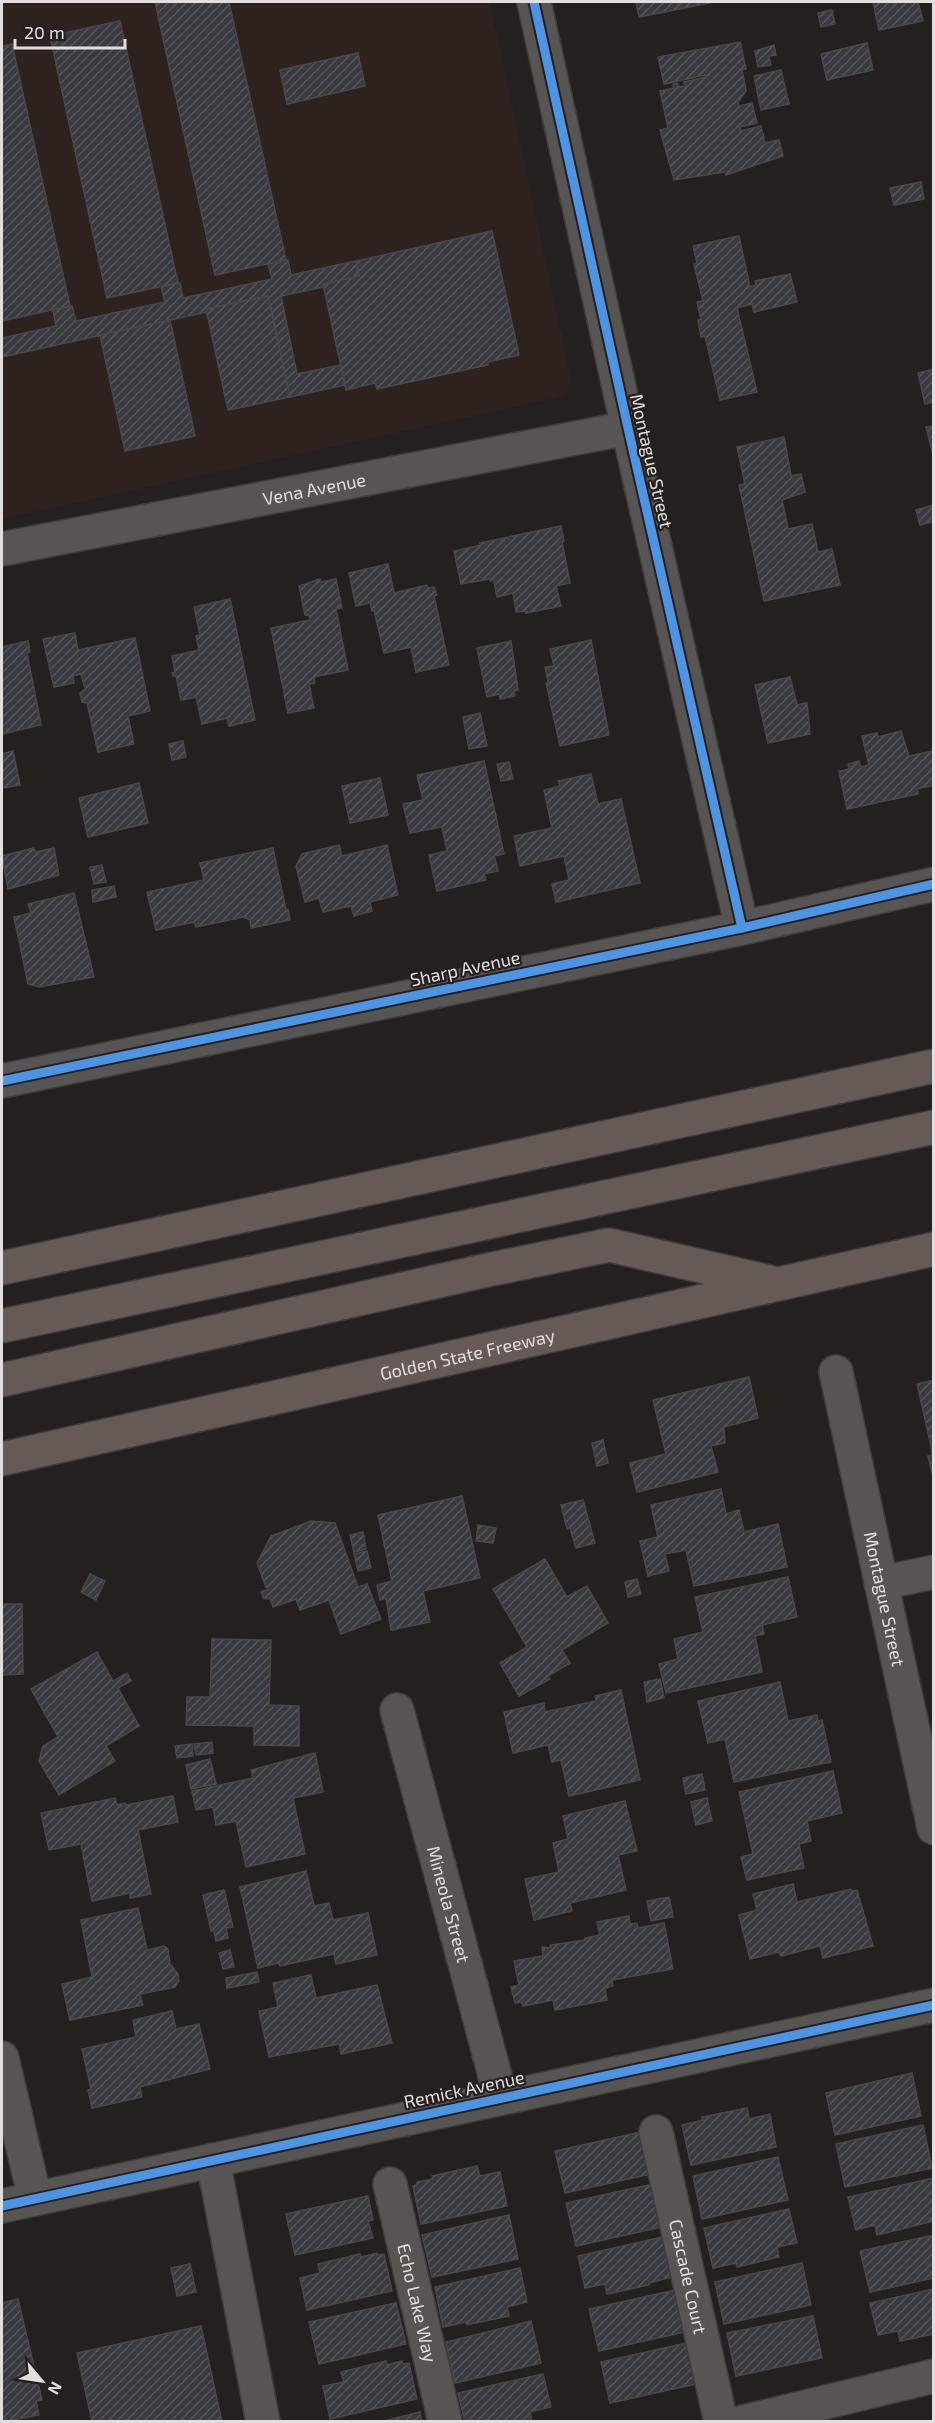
<svg xmlns="http://www.w3.org/2000/svg" width="935" height="2423" viewBox="0 0 935 2423" font-family="'Exo 2',sans-serif">
	<style>
		.built { fill: #2d221e }
		.building { fill: url(#building-hatch); stroke: #494849; stroke-width: 1.5 }
		.lines { fill: none; stroke-linecap: round; stroke-linejoin: round }
		.minor-casing { stroke: #3f3c3b; stroke-width: 36 }
		.highway-casing { stroke: #3f3c3b; stroke-width: 36 }
		.minor { stroke: #575554; stroke-width: 33 }
		.highway { stroke: #655a55; stroke-width: 33 }
		.cycleway-casing { stroke: #251f1d; stroke-width: 13 }
		.cycleway { stroke: #4d94e3; stroke-width: 9 }
		.labels { text-anchor: middle; dominant-baseline: central; stroke-width: 4.5; stroke-linejoin: round; paint-order: stroke }
		.street-label { font-size: 18px; fill: #e2dedd; stroke: #251f1d }
	</style>
	<defs>
		<pattern id="building-hatch" width="6" height="6" patternUnits="userSpaceOnUse" patternTransform="scale(1.5)"><rect width="6" height="6" fill="#393940"/><path d="M-1 1l2-2M0 6l6-6M5 7l2-2" fill="none" stroke="#55555b"/></pattern>
	</defs>
	<rect width="100%" height="100%" fill="#23201f"/>
	<path class="built" d="M2,2h488l80,373 -2,15 -12,8 -554,121z"/>
	<g class="building">
		<path d="M155,2h74l57,258 -71,15z"/>
		<path d="M636,2h74v1l-71,14z"/>
		<path d="M873,2h45l5,19 -44,9z"/>
		<path d="M832,10l3,14 -14,3 -3,-14z"/>
		<path d="M120,21l58,262 -71,15 -57,-262z"/>
		<path d="M740,42l6,27 -4,1 4,21 -8,11 1,4 13,-3 5,20 -17,4 1,4 20,-5 4,17 14,-3 4,16 -57,19 -1,-3 -51,8 -14,-50 8,-2 -8,-37 14,-3 -1,-4 4,-1 2,4 6,-1 -1,-4 22,-5 -1,-2 -41,9 -6,-27z"/>
		<path d="M867,43l6,27 -46,10 -6,-26z"/>
		<path d="M12,44l58,262 -68,15v-275z"/>
		<path d="M774,45l2,10 -7,1 2,9 -13,2 -3,-16z"/>
		<path d="M358,53l7,33 -78,18 -7,-34z"/>
		<path d="M781,70l8,34 -28,6 -7,-34z"/>
		<path d="M921,182l3,17 -30,6 -4,-17z"/>
		<path d="M492,231l27,124 -31,7v3l-111,24 -2,-6 -29,7 -23,-106 36,-8 -3,-15z"/>
		<path d="M739,236l11,51 6,-2 -1,-4 35,-7 7,28 -43,10 -2,-8 -15,4 20,84 -37,8 -15,-64 -4,1 -3,-17 3,-1 -4,-17 6,-1 -9,-37 3,-1 -4,-17z"/>
		<path d="M286,260h2l3,15 65,-14 3,15 -36,8 1,3 -43,9 16,78 44,-9 4,20 -55,12 -22,-101 -62,13 1,3 -205,45v-19l54,-12 -3,-16 19,-4 4,15 89,-19 -4,-15 17,-4h2l3,15 89,-19 -4,-15z"/>
		<path d="M268,296l22,101 -62,13 -22,-101z"/>
		<path d="M170,320l25,116 -70,15 -25,-116z"/>
		<path d="M934,369v33l-9,2 -7,-31z"/>
		<path d="M934,426v33l-8,-32z"/>
		<path d="M784,437l7,39 10,-2 4,18 -23,8 6,29 24,-5 6,28 14,-3 8,36 -76,16 -25,-116 6,-1 -8,-37z"/>
		<path d="M933,505l1,16 -14,4 -4,-15z"/>
		<path d="M561,526l3,15 -2,1 8,41 -14,3 5,20 -35,7v-2l-10,1 -3,-19 -16,4 -3,-17 -4,1v-2l-29,5 -7,-33 27,-6 -1,-2z"/>
		<path d="M388,564l6,29 33,-8v3l7,-1 3,8 -3,1 15,69 -33,7 -5,-25 -27,6 -10,-43 -2,1 -2,-8 -14,3 -7,-33z"/>
		<path d="M320,579l1,3 15,-3 6,29 -6,1 12,61 -34,7 1,6 -6,1 5,24 -26,5 -17,-85 39,-8 -1,-5h-4l-6,-29z"/>
		<path d="M230,599l25,121 -26,6 -2,-8 -25,6 -6,-27 -15,3 -5,-24h-3l-1,-3 3,-1 -3,-16 27,-6 -3,-14 4,-1 -6,-28z"/>
		<path d="M75,633l3,17 57,-12 15,73 -22,5 6,28 -36,8 -11,-49 -5,-1 -2,-9 5,-4 -4,-15 -8,2 1,7 -20,4 -11,-48z"/>
		<path d="M591,640l18,95 -49,11 -14,-63 2,-1 -3,-15 9,-1 -4,-17z"/>
		<path d="M28,641l2,11 -3,1 14,72 -39,9v-87z"/>
		<path d="M511,641l7,49 -4,1 1,5 -15,3 -1,-5 -12,3 -10,-49z"/>
		<path d="M790,677l7,28 10,-2 3,31 -42,9 -13,-58z"/>
		<path d="M480,713l7,33 -18,3 -6,-32z"/>
		<path d="M901,731l8,25 25,-5v34l-17,4 1,5 -71,15 -8,-38 10,-2 -1,-5 11,-3 2,6 8,-2 -7,-29 15,-3 1,4z"/>
		<path d="M183,741l3,16 -14,3 -3,-16z"/>
		<path d="M13,751l7,34 -18,3v-34z"/>
		<path d="M484,761l20,93 -10,2 4,15 -14,3 2,6 -49,11 -8,-36 18,-4 -5,-24 -32,6 -7,-29 20,-4 -6,-25z"/>
		<path d="M509,762l4,17 -12,2 -4,-17z"/>
		<path d="M591,774l7,30 23,-5 19,84 -84,19 -4,-18 17,-4 -5,-24 -44,10 -6,-30 38,-8 -8,-38 16,-4 -2,-5z"/>
		<path d="M380,778l8,37 -38,8 -8,-37z"/>
		<path d="M139,783l9,40 -60,14 -9,-39z"/>
		<path d="M339,845l3,11 45,-11 11,50 -28,7 2,9 -18,5 -3,-10 -28,6 -4,-14 -14,4 -9,-36 6,-12z"/>
		<path d="M34,848l1,4 19,-4 5,27 -51,14 -6,-33z"/>
		<path d="M273,848l13,62 2,-1 2,11 -39,8 -1,-8 -6,-3 -48,10 -2,-5 -38,8 -9,-38 57,-12 -4,-17z"/>
		<path d="M102,865l4,17 -12,2 -4,-17z"/>
		<path d="M114,886l2,11 -23,5 -1,-12z"/>
		<path d="M74,893l20,84 -55,10 -11,-3 -14,-67 17,-4 -3,-9z"/>
		<path d="M749,1377l9,41 -34,9 1,16 -14,3 7,26 -81,20 -7,-29 36,-9 -13,-54z"/>
		<path d="M934,1380v101l-6,-25 4,-1 -1,-9 -14,-62z"/>
		<path d="M603,1440l5,23 -11,3 -5,-23z"/>
		<path d="M721,1489l5,25 13,-4 5,22 34,-8 9,43 -93,19 -8,-36 -21,4 4,17 -21,5 -8,-35 18,-4 -7,-32z"/>
		<path d="M462,1496l18,82 -57,13 7,31 -39,8 -5,-32 -6,2 -3,-15 15,-4 -14,-66z"/>
		<path d="M583,1500l12,43 -19,5 -6,-20 -3,1 -6,-24z"/>
		<path d="M311,1521l24,2 23,64 9,-3 14,35 -40,15 -12,-34 -29,10 -4,-11 -23,8 -3,-9 -6,1 -3,-7 6,-2 -10,-27 14,-27z"/>
		<path d="M478,1525l18,3 -3,15 -17,-2z"/>
		<path d="M363,1532l3,17 -12,3 -4,-17z"/>
		<path d="M367,1551l4,17 -13,3 -4,-17z"/>
		<path d="M545,1559l22,38 20,-11 21,37 -46,27 8,13 -22,13 2,3 -31,17 -19,-33 27,-16 -34,-58z"/>
		<path d="M90,1574l15,7 -9,19 -15,-8z"/>
		<path d="M788,1577l9,40 -35,8 2,9 -9,2 7,36 -96,21 -7,-29 19,-5 -4,-20 29,-7 -8,-35z"/>
		<path d="M637,1579l4,15 -13,3 -3,-15z"/>
		<path d="M2,1604h20l1,70 -21,1z"/>
		<path d="M212,1639l59,1 -2,65 30,1v40l-45,-1v-19l-68,-1 1,-28h23z"/>
		<path d="M97,1652l16,29 14,-8 4,8 -13,7 21,38 -33,20 9,15 -56,34 -20,-34 4,-15 15,-9 -27,-48z"/>
		<path d="M660,1679l4,19 -17,4 -3,-20z"/>
		<path d="M780,1682l8,39 29,-6 1,6 4,-1 9,42 -97,20 -9,-43 -17,4 -10,-42z"/>
		<path d="M621,1690l19,90 -71,16 -8,-36 -9,2 -4,-17 -35,8 -9,-41 40,-9 1,9 51,-11 -1,-5z"/>
		<path d="M212,1742l1,11 -17,2 -2,-11z"/>
		<path d="M192,1744l1,12 -16,2 -2,-12z"/>
		<path d="M315,1753l8,39 -30,6 12,56 -59,13 -10,-46 -20,4 -3,-18 -17,3 -4,-19 61,-13 -2,-8z"/>
		<path d="M210,1759l6,25 -25,5 -5,-24z"/>
		<path d="M833,1771l9,42 -35,8 4,20 -12,3 5,24 -57,12 -6,-23 12,-3 -14,-62z"/>
		<path d="M702,1774l3,16 -19,4 -3,-16z"/>
		<path d="M173,1796l5,26 -40,8 13,64 -21,4v-5l-38,8 -11,-57 -32,6 -8,-37 74,-15 2,7 8,-2 1,2z"/>
		<path d="M707,1798l5,23 -16,4 -5,-23z"/>
		<path d="M625,1801l12,50 -19,4 8,35 -56,13 2,8 -38,9 -9,-41 34,-7 -6,-29 15,-4 -5,-23z"/>
		<path d="M306,1871l8,35 15,-3 4,17 35,-7 9,42 -41,9 -2,-10 -54,12 -2,-3 -20,5 -18,-81z"/>
		<path d="M793,1884l4,18 54,-13 1,2 5,-1 16,56 -50,12 -3,-12 -39,10 -2,-4 -29,7 -11,-44 18,-5 -4,-16z"/>
		<path d="M224,1890l9,37 -7,1 2,10 -12,3 -2,-10h-3l-8,-36z"/>
		<path d="M669,1897l4,20 -22,4 -4,-20z"/>
		<path d="M138,1908l9,42 17,-4 4,3 2,15 8,10 1,7 -4,6 -35,7 3,11 -73,15 -8,-36 30,-7 -11,-57z"/>
		<path d="M629,1916l1,8 7,-1 1,5 26,-5 9,46 -61,11 1,6 -8,2 2,12 -52,10 -2,-10 -30,6 -1,-4 -7,1 -4,-16 8,-2 -5,-24 29,-5 -1,-9 9,1 -1,-3 35,-5v-2l15,-3 -3,-13z"/>
		<path d="M230,1950l4,17 -11,2 -4,-16z"/>
		<path d="M257,1972l2,10 -32,6 -1,-10z"/>
		<path d="M311,1975l5,23 61,-13 15,58 -51,11 -2,-10 -70,13 -10,-46 19,-4 -5,-24z"/>
		<path d="M172,2011l4,18 23,-5 11,45 -70,18 2,10 -50,11 -4,-18 3,-1 -9,-40 54,-12 -3,-17z"/>
		<path d="M912,2073l9,43 -86,19 -9,-42z"/>
		<path d="M747,2108l2,11 21,-5 6,33 -85,18 -9,-40 21,-5 -1,-3z"/>
		<path d="M923,2125l9,43 -87,19 -9,-43z"/>
		<path d="M641,2132l10,42 -86,19 -10,-42z"/>
		<path d="M778,2157l10,43 -86,19 -9,-43z"/>
		<path d="M477,2166l3,10 20,-4 7,34 -86,18 -8,-38 4,-1v-3l16,-3 -1,-3z"/>
		<path d="M934,2178v43l-57,14 -2,-10 -19,5 -8,-33z"/>
		<path d="M653,2184l9,43 -86,19 -10,-43z"/>
		<path d="M368,2196l5,24 -5,1 5,17 -78,17 -9,-41z"/>
		<path d="M789,2209l8,34 -20,4 2,10 -42,10 -1,-4 -23,5 -9,-40z"/>
		<path d="M509,2215l9,44 -86,18 -10,-42z"/>
		<path d="M934,2235v43l-64,14 -10,-41z"/>
		<path d="M663,2237l9,40 -23,6v2l-42,9 -2,-10 -20,4 -7,-32z"/>
		<path d="M377,2253l1,2 6,-1 8,37 -85,19 -7,-32 20,-5 -2,-9 42,-10 1,3z"/>
		<path d="M802,2263l9,42 -87,19 -9,-42z"/>
		<path d="M190,2264l6,28 -19,4 -6,-28z"/>
		<path d="M520,2268l7,34 -20,5 2,9 -42,9 -1,-3 -23,5 -8,-40z"/>
		<path d="M934,2289v45l-34,7 -2,-10 -20,4 -8,-32z"/>
		<path d="M676,2290l9,42 -86,19 -10,-42z"/>
		<path d="M18,2299l24,101 -6,1 3,14 -37,7v-119z"/>
		<path d="M396,2303l10,41 -87,20 -10,-42z"/>
		<path d="M813,2316l9,42 -86,18 -9,-43z"/>
		<path d="M531,2321l10,42 -86,20 -9,-41z"/>
		<path d="M201,2326l21,96h-130l-15,-69z"/>
		<path d="M687,2343l9,41 -86,19 -9,-41z"/>
		<path d="M386,2361l1,4 15,-4 1,3 6,-1 8,36 -87,20 -7,-33 21,-4 -3,-10z"/>
		<path d="M543,2374l8,33 -21,5 2,9 -67,1 -7,-29z"/>
		<path d="M420,2412l2,10h-42z"/>
	</g>
	<g class="lines">
		<defs>
			<g id="minor">
				<path d="M534,2l94,426 114,500"/>
				<path id="s1" d="M2,549l626,-121"/>
				<path d="M2,1081l740,-153 192,-44"/>
				<path id="s2" d="M836,1372l98,456"/>
				<path d="M881,1583l53,-11"/>
				<path id="s3" d="M397,1710l104,388"/>
				<path d="M2,2058l33,141"/>
				<path id="s4" d="M656,2132l65,290"/>
				<path d="M213,2160l50,262"/>
				<path id="s5" d="M390,2184l55,238"/>
				<path d="M2,2206l932,-201"/>
				<path d="M743,2422l191,-46"/>
			</g>
			<g id="highway">
				<path d="M2,1268l932,-202"/>
				<path d="M2,1326l932,-199"/>
				<path d="M2,1380l481,-109 126,-26 161,37"/>
				<path id="s6" d="M2,1459l932,-210"/>
			</g>
		</defs>
		<use href="#minor" class="minor-casing"/>
		<use href="#highway" class="highway-casing"/>
		<use href="#minor" class="minor"/>
		<use href="#highway" class="highway"/>
		<defs>
			<g id="cycleway">
				<path d="M534,2l94,426 114,500"/>
				<path d="M2,1081l740,-153 192,-44"/>
				<path d="M2,2206l932,-201"/>
			</g>
		</defs>
		<use href="#cycleway" class="cycleway-casing"/>
		<use href="#cycleway" class="cycleway"/>
	</g>
	<g class="labels">
		<g class="street-label">
			<text transform="translate(652 461) rotate(77)">Montague Street</text>
			<text stroke="none"><textPath href="#s1" startOffset="318">Vena Avenue</textPath></text>
			<text transform="translate(465 968) rotate(-12)">Sharp Avenue</text>
			<text stroke="none"><textPath href="#s6" startOffset="477">Golden State Freeway</textPath></text>
			<text stroke="none"><textPath href="#s2" startOffset="232">Montague Street</textPath></text>
			<text stroke="none"><textPath href="#s3" startOffset="201">Mineola Street</textPath></text>
			<text transform="translate(464 2089) rotate(-12)">Remick Avenue</text>
			<text stroke="none"><textPath href="#s4" startOffset="148">Cascade Court</textPath></text>
			<text stroke="none"><textPath href="#s5" startOffset="122">Echo Lake Way</textPath></text>
		</g>
	</g>
	<rect width="935" height="2423" fill="none" stroke="#e2dedd" stroke-width="6"/>
	<g transform="translate(42 2381) rotate(119)" stroke="#251f1d" stroke-width="4.5" paint-order="stroke">
	<path d="M0-4.5L10 22L0 15L-10 22Z" fill="#e2dedd"/>
	<text y="-9" font-size="16" font-weight="bold" text-anchor="middle" fill="#e2dedd">N</text>
	</g>
	<path d="M15 39v9h110v-9" fill="none" stroke="#e2dedd" stroke-width="3"/>
	<text x="24" y="39" font-size="18" fill="#e2dedd" stroke="#251f1d" stroke-width="4.5" paint-order="stroke">20 m</text>
</svg>
